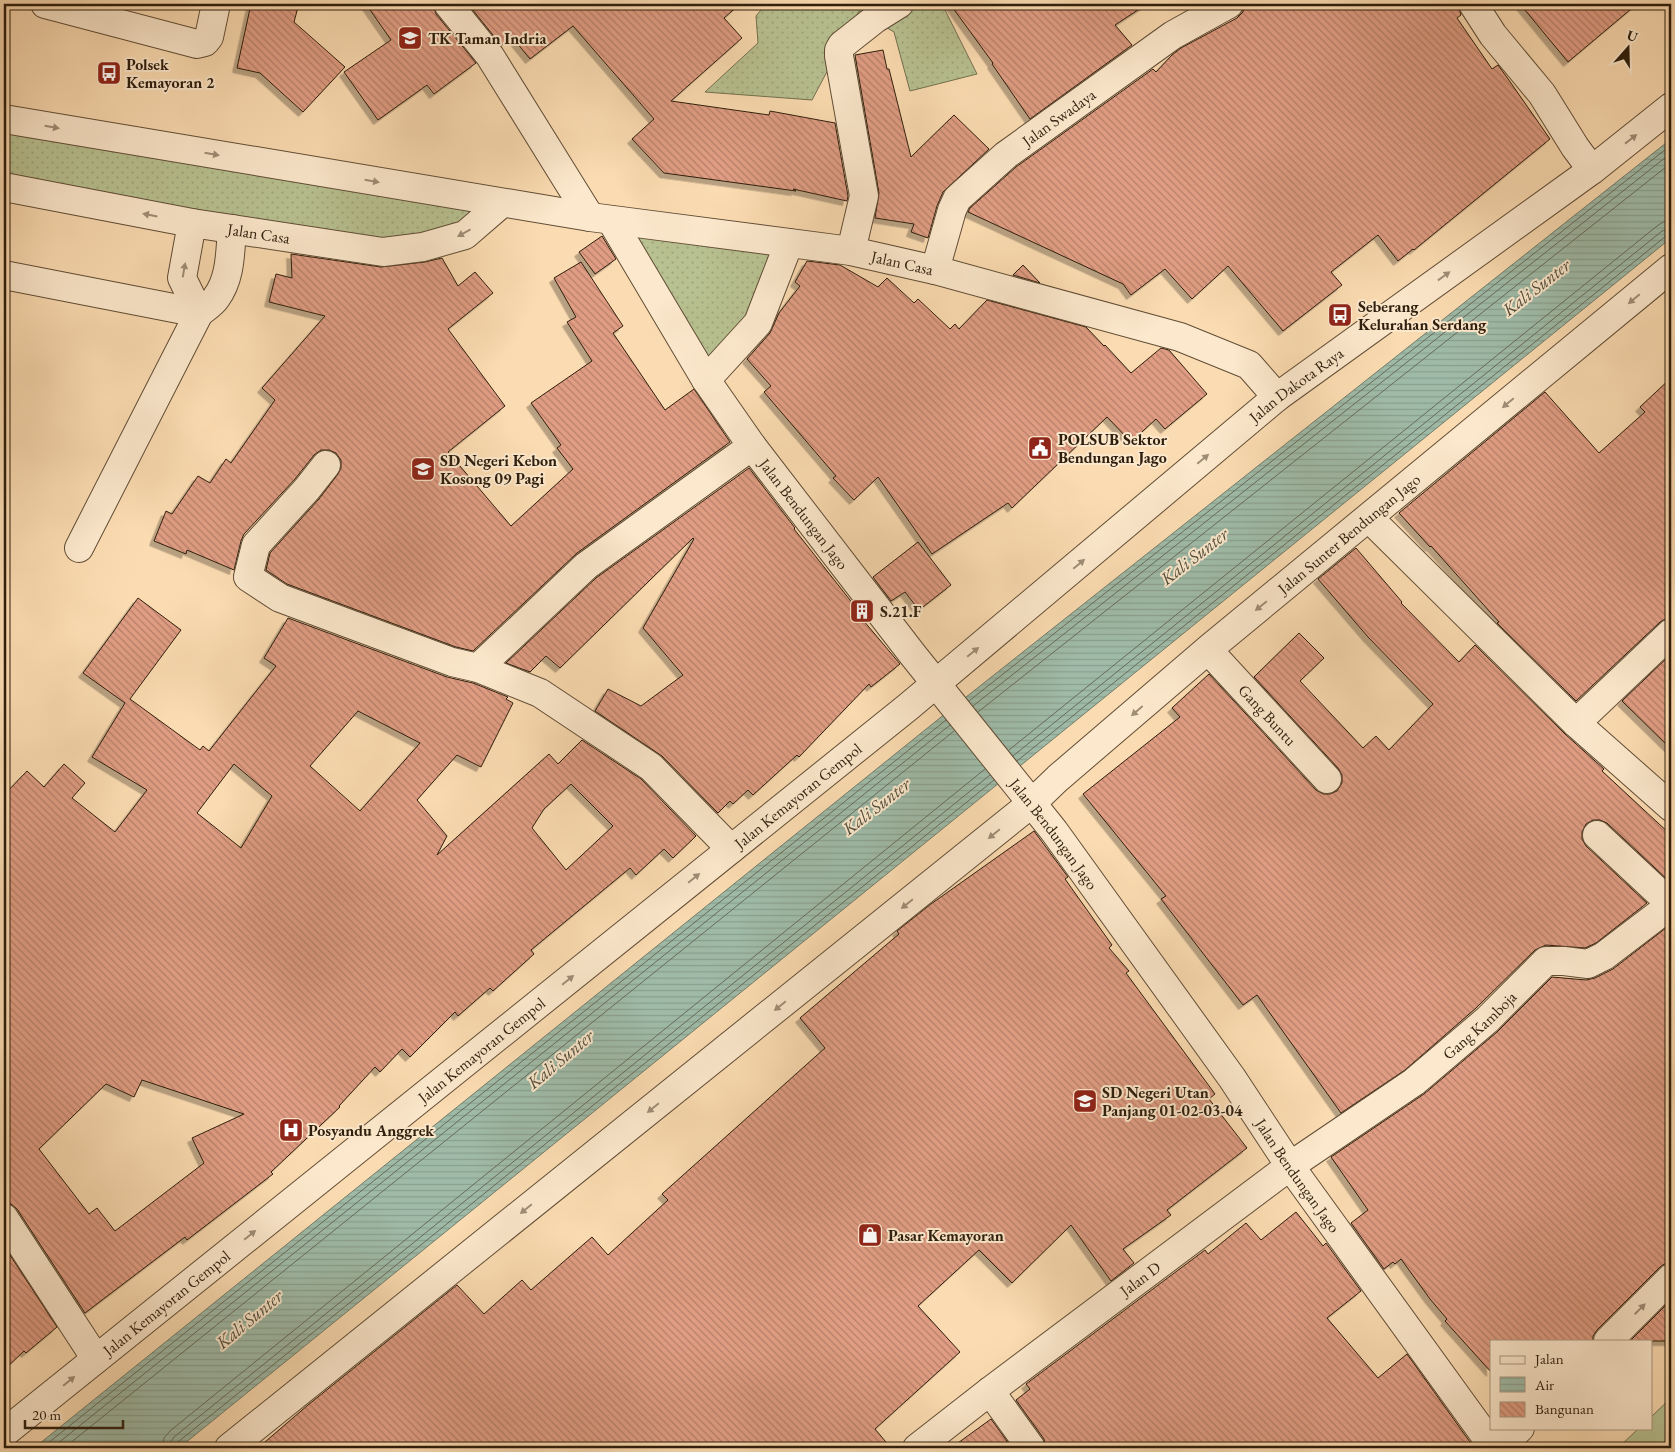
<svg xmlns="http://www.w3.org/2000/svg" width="1675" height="1452" viewBox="0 0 1675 1452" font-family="'EB Garamond',serif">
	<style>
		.grass { fill: url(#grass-dots); stroke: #73704f }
		.green { fill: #b8c191; stroke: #73704f }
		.water { fill: url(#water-rules); stroke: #727c6a }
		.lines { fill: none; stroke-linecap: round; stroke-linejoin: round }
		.shore { stroke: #666c5a; stroke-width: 1 }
		.building { fill: url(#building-back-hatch); stroke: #2e1e0d; fill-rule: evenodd; filter: url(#shadow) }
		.minor-casing { stroke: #614d36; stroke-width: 30 }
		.minor { stroke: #fce8cc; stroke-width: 28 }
		.oneway { fill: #9f8d76 }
		.labels { text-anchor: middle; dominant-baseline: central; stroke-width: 4; stroke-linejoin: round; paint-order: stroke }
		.poi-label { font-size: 16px; font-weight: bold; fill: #2e1e0d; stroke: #fce8cc; text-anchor: start }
		.street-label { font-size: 16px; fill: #2e1e0d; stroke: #fce8cc }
		.water-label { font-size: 18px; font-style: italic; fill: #504d3c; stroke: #fce8cc }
	</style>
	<defs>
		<pattern id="grass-dots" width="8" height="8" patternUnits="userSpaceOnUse" patternTransform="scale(1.25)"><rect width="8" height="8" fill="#b8c191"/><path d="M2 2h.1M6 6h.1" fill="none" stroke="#9ea57c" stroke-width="1.8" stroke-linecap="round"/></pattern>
		<pattern id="water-rules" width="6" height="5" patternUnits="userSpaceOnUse" patternTransform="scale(1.25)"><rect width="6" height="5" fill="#9fbba8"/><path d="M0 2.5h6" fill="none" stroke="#89a08f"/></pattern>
		<pattern id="building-back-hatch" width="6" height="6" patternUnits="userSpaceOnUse" patternTransform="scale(1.25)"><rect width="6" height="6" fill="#e09d83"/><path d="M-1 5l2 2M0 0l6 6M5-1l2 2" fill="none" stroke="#b67f6a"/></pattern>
		<filter id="shadow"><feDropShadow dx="-4.5" dy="4.5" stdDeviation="0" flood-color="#0004"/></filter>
	</defs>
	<rect width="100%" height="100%" fill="#fbdbb1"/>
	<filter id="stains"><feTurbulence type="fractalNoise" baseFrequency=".004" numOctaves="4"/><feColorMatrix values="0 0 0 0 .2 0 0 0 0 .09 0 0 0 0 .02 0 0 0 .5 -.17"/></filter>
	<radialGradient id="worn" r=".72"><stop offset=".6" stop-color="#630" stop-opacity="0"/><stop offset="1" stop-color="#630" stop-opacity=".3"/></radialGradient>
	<g class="grass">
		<path d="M766,4h176l35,70 -67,17 -16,-59 -35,-21 -47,89 -107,-8 53,-49 -2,-27z"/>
		<path d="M4,119l498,84 -79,44 -419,-61z"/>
		<path d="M611,220l178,23 -31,80 -52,57z"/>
	</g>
	<path class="green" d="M1671,1398v50h-53l21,-20h12v-11z"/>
	<path class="water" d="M1671,139v99l-1492,1210h-145l922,-743z"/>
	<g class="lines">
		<g class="shore">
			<path d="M969,701l702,-556"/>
			<path d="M973,706l698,-553"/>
			<path d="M978,712l693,-549"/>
			<path d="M1009,750l648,-524 6,-4 8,-1"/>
			<path d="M1013,756l649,-525 9,-2"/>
			<path d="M1017,761l649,-525 5,-1"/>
			<path d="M42,1448l904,-728"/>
			<path d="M52,1448l898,-723"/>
			<path d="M64,1448l890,-717"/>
			<path d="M162,1448l2,-10 6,-7 815,-662"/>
			<path d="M170,1448v-5l4,-6 816,-662"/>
			<path d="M176,1448l2,-6 816,-662"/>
		</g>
	</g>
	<g class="building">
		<path d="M251,4h30l17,3 -4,15 51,45 -42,45 -43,-39 -23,-5z"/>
		<path d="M366,4h67l3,10 40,49 -42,31 -7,-9 -49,35 -34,-48 47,-32z"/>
		<path d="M468,4h272l-16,14 18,20 -71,63 98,14 1,-4 65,12 13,73 -1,5 -54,-12 3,2 -132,-18 -32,-34 22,-20 -81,-93 -43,33 -18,-22 -11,8z"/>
		<path d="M950,4h197l-32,21 17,20 -102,74 -38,-55 1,-1z"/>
		<path d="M1245,4h213l3,11 -4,3 35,51 6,-4 8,11 44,63 -136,111 -1,-1 -15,12 -20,-26 -47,37 11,13 -59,46 -55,-65 -36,33 -27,-30 -34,26 -8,-11 -155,-72 2,-4 46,-41 137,-98 3,3 16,-17 9,-7 56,-30 6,-6z"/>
		<path d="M1520,4h117l-69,58z"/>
		<path d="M883,50l4,19h2l22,88 43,-42 35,34 -46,43 -6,14 -9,32 -17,-6 3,-8 -39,-6 4,-25 -24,-138z"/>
		<path d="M602,236l14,23 -21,15 -16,-22z"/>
		<path d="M291,254l90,13 44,-5 17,-4 16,28 17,-14 18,21 -45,36 57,77 -57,46 63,74 62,-57 -16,-21 4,-3 -30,-42 61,-42 -25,-39 9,-5 -22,-39 27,-16 42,64 -10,7 52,77 29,-21 36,53 -153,111 -104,98 -17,-4 -169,-63 -21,-14 4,-17 49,-54 19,-25 3,-6v-8l-5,-7 -7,-3h-8l-7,5 -19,24 -51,55 -3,7 -7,29 -47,-20 -1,4 -32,-13 12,-30 6,3 26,-38 12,7 16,-24 5,4 44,-63 -13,-12 63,-72 -56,-14 7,-28 16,4z"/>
		<path d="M807,261l33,4 38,22 9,-9 27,25 4,-4 32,30 5,-5 4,5 28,-29 99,27 18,19 1,-1 26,28 30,-25 8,2 38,44 -42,35 -9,-10 -25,23 -24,-25 -95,91 -4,-5 -76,51 -54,-77 -24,23 -21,-22 3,-2 -72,-84 7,-6 -24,-27 23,-26 9,-20 21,-27 -5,-4z"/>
		<path d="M1023,265l17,18 -27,-8z"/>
		<path d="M1671,378v240h-4l-7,4 -84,79 -79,-78 2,-1 -68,-76 -1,1 -31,-34 146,-121 54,61 46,-41 -5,-5z"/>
		<path d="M749,468l46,60 -1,1 71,90 -2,1 37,44 -29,23 -2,-3 -70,73 -2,-2 -44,40 -5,-5 -15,14 -3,-3 -12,12 -56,-57 -67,-45 13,-22 33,17 42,-31 -40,-47 51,-89 -1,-1 -133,130 -14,-12 -16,16 -24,-9 90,-85z"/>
		<path d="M918,542l33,43 -32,25 -14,-18 -14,9 -18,-24z"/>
		<path d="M1356,548l46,54 -1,1 58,59 16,-17 90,89 39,35 -2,2 69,64v48l-64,-60 -7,-3h-7l-7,4 -4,8v7l4,7 61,57 -51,40 -11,5 -39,-3 -11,5 -59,58 -71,62 -64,43 -84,-118 -14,10 -82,-106 5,-3 -83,-102 97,-77 -8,-9 37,-34 107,116 7,4h7l7,-3 5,-8v-8l-4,-7 -84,-91 45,-44 25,25 -24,23 63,67 13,-12 13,14 44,-46 -65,-67 -50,-58z"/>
		<path d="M138,598l43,32 -51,69 70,51 3,-4 6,5 67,-85 -12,-8 24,-40 159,59 26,6 35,14 -2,2 7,4 -32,64 -24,-12 -40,45 30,36 -10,19 112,-101 9,10 24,-24 59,39 55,57 -23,22 -9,-9 -28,26 -6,-7 -99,82 3,4 -41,37 -3,-3 -32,28 -3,-4 -45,45 -8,-8 -22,23 -5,-5 -36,39 1,1 -69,65 2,2 -86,66 -2,-3 -100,76 -68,-104 -6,-5 -7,-2v-407l23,-24 17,16 20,-23 21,19 -13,15 43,34 32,-42 -55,-33 33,-54 -42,-30zM358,711l62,32 -60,68 -50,-45zM234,764l38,32 -31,52 -44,-35zM571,784l42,42 -47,44 -34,-42 12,-19zM142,1080l102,34 -52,24 12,25 -89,68 -18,-23 -8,6 -50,-65 67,-65 28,13z"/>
		<path d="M1671,654v95l-49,-48z"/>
		<path d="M1034,831l34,46 -3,2 47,66 -3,3 20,23 -3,2 89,121 -6,5 38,49 -80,62 4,5 -48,34 11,14 -23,18 -40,-56 -59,58 -33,-33 -61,56 42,46 -85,77 16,19h-633l50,-43 149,-120 27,29 38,-34 9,10 61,-53 16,18 60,-55 -6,-6 163,-146 -25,-30 99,-84 -2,-3 34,-27z"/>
		<path d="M1671,924v339h-5l-6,4 -63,63 -4,6v5h-102v31l-46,-51 2,-2 -17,-20 -29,-40 -6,5 -2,-2 -9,7 -33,-46 17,-13 -37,-53 93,-63 73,-62 55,-55 34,3 9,-2 18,-9z"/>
		<path d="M1296,1212l27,34 3,-3 35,48 -34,27 51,60 29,-24 63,88 -8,6h-416l-2,-9 -28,-39 14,-11 -4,-5 179,-134 3,4 38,-31 15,17z"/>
		<path d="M4,1246l53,81 -31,26 -2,-2 -20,19z"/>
		<path d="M1671,1300v41h-41z"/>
		<path d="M991,1419l21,29h-61z"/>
	</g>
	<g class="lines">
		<defs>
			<g id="minor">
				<path d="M45,4l152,40 8,-2 4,-5 7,-33"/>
				<path d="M448,4l42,52 100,161"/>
				<path d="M1473,4l20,31 49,59 33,53 17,23"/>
				<path id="s1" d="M4,119l586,98 261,34 84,19 245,67 69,28 28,32"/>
				<path id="s2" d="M4,187l188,36 191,29 40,-5 42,-12 37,-32"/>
				<path id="s3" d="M611,220l95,160 46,66 161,209 141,176 178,247 58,88 204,282"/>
				<path d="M192,223l-10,55 17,35"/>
				<path d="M851,251l13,-55 -25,-140v-6l3,-5 33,-26 24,-15"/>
				<path id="s4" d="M935,270l17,-60 5,-11 49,-44 167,-120 56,-31"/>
				<path d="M4,275l195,38"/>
				<path d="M706,380l52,-57 31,-80"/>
				<path d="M326,465l-19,24 -51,56 -8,32 32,21 172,64 26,6 62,25 111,74 80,82"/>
				<path d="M1369,518l207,205 95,84"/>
				<path d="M79,548l120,-235c6,-5 13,-9 17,-15 15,-20 14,-46 16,-69"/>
				<path id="s5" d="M1208,650l119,129"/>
				<path d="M478,668l108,-102 166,-120"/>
				<path d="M1576,723l95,-90"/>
				<path d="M1597,835l74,69"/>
				<path d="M4,1218l92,141"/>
				<path d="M1608,1341l63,-63"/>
				<path d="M990,1391l41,57"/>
				<path id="s6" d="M4,1433l904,-726 369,-310 315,-227 79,-63"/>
				<path id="s7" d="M229,1448l803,-645 26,-25 153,-131 460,-379"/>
				<path id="s8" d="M917,1448l73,-57 300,-225 124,-84 73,-62 59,-59h18l24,3 16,-8 67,-51"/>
				<path d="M1499,1448l21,-20"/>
			</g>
		</defs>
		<use href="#minor" class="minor-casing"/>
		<use href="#minor" class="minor"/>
	</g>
	<defs><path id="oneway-solid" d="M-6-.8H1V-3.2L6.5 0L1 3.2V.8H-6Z" transform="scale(1.25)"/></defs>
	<g class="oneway">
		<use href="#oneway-solid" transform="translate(52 127) rotate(10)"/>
		<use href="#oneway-solid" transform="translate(1631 139) rotate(-38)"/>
		<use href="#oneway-solid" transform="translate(212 154) rotate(10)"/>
		<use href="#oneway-solid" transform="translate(372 181) rotate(10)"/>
		<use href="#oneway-solid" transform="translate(150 215) rotate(-169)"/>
		<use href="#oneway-solid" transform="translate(464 233) rotate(151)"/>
		<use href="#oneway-solid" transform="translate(184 270) rotate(-80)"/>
		<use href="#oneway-solid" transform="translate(1444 276) rotate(-36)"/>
		<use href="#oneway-solid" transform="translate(1634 299) rotate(140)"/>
		<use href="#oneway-solid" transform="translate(1508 403) rotate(140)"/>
		<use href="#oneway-solid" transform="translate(1203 459) rotate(-40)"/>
		<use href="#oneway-solid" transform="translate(1079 564) rotate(-40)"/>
		<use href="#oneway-solid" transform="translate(1261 606) rotate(141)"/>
		<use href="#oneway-solid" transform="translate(973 652) rotate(-39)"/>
		<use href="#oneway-solid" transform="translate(1137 711) rotate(139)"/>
		<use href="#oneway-solid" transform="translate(994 834) rotate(141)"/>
		<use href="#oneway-solid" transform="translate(694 878) rotate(-39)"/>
		<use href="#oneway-solid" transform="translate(907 904) rotate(141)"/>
		<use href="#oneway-solid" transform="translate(568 980) rotate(-39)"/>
		<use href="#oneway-solid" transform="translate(780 1006) rotate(141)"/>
		<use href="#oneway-solid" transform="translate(653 1108) rotate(141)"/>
		<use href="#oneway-solid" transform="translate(526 1209) rotate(141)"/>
		<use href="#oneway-solid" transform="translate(250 1235) rotate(-39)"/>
		<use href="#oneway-solid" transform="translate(1640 1309) rotate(-45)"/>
		<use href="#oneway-solid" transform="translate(69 1381) rotate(-39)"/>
	</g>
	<defs>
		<symbol id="school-square" viewBox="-11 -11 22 22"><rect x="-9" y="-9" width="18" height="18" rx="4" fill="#8f2418" stroke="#fce8cc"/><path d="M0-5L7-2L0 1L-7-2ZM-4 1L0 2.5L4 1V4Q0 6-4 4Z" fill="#fff"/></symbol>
		<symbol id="bus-square" viewBox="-11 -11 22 22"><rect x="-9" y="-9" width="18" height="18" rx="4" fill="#8f2418" stroke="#fce8cc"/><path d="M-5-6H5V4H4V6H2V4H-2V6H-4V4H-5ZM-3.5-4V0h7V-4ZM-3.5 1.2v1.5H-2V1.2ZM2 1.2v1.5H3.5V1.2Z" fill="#fff"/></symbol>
		<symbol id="civic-square" viewBox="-11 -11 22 22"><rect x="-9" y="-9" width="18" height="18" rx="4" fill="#8f2418" stroke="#fce8cc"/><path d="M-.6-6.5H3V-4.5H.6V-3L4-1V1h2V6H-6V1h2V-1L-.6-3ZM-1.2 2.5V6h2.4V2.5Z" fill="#fff"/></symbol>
		<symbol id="building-square" viewBox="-11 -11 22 22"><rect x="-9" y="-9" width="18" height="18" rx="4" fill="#8f2418" stroke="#fce8cc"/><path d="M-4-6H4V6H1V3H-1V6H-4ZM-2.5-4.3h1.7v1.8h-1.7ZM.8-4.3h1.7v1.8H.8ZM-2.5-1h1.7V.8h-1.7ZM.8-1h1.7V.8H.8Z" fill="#fff"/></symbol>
		<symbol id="hospital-square" viewBox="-11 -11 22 22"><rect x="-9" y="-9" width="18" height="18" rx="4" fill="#8f2418" stroke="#fce8cc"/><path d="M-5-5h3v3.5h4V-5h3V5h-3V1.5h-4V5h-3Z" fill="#fff"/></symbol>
		<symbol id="shop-square" viewBox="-11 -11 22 22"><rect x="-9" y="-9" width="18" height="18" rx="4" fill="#8f2418" stroke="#fce8cc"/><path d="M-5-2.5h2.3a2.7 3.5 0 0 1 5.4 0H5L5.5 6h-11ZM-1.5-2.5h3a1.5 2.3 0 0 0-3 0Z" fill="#fff"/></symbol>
	</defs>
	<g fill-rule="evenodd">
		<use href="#school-square" x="396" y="24" width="28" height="28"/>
		<use href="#bus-square" x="95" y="59" width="28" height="28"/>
		<use href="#bus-square" x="1326" y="301" width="28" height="28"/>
		<use href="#civic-square" x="1026" y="434" width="28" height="28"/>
		<use href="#school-square" x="409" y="455" width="28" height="28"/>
		<use href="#building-square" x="848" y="597" width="28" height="28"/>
		<use href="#school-square" x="1071" y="1087" width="28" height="28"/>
		<use href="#hospital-square" x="277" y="1116" width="28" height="28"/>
		<use href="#shop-square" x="856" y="1221" width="28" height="28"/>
	</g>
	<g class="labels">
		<g class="poi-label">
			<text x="428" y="38">TK Taman Indria</text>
			<text x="126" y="64">Polsek<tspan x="126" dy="18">Kemayoran 2</tspan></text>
			<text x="1358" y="306">Seberang<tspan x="1358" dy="18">Kelurahan Serdang</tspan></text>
			<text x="1058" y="439">POLSUB Sektor<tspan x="1058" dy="18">Bendungan Jago</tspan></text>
			<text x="440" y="460">SD Negeri Kebon<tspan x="440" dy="18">Kosong 09 Pagi</tspan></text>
			<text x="880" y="611">S.21.F</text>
			<text x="1102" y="1092">SD Negeri Utan<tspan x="1102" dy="18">Panjang 01-02-03-04</tspan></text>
			<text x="308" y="1130">Posyandu Anggrek</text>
			<text x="888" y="1235">Pasar Kemayoran</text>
		</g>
		<g class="street-label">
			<text stroke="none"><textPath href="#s4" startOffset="205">Jalan Swadaya</textPath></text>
			<text stroke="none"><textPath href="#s2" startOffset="259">Jalan Casa</textPath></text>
			<text stroke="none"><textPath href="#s1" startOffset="910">Jalan Casa</textPath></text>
			<text stroke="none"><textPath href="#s6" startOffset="1664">Jalan Dakota Raya</textPath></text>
			<text stroke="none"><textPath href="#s3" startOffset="352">Jalan Bendungan Jago</textPath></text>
			<text stroke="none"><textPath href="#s7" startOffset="1446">Jalan Sunter Bendungan Jago</textPath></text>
			<text stroke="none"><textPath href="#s5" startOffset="88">Gang Buntu</textPath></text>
			<text stroke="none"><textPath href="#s6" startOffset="1018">Jalan Kemayoran Gempol</textPath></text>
			<text stroke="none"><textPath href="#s3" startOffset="758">Jalan Bendungan Jago</textPath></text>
			<text stroke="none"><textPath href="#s8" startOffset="704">Gang Kamboja</textPath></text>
			<text stroke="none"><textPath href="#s6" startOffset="612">Jalan Kemayoran Gempol</textPath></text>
			<text stroke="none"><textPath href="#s3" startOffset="1178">Jalan Bendungan Jago</textPath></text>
			<text stroke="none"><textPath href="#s8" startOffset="280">Jalan D</textPath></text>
			<text stroke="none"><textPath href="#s6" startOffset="208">Jalan Kemayoran Gempol</textPath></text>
		</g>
		<g class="water-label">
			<text transform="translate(1536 287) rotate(-38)">Kali Sunter</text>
			<text transform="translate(1194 556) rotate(-38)">Kali Sunter</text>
			<text transform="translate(876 806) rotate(-38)">Kali Sunter</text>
			<text transform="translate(560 1059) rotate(-40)">Kali Sunter</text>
			<text transform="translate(249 1319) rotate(-40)">Kali Sunter</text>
		</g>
	</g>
	<rect width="1675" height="1452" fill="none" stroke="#fbdbb1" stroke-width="20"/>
	<rect x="5" y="5" width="1665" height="1442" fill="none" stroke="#2e1e0d" stroke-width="2.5"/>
	<rect x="10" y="10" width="1655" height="1432" fill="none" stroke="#2e1e0d"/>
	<rect x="1490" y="1340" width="162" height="90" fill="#fce8cc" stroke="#aa9780"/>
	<rect x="1500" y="1356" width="25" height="8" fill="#fce8cc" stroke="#aa9780"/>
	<text x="1535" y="1364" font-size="15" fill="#2e1e0d">Jalan</text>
	<rect x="1500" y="1377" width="25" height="15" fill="url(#water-rules)" stroke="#aa9780"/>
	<text x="1535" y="1390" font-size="15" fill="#2e1e0d">Air</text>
	<rect x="1500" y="1402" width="25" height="15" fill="url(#building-back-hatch)" stroke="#aa9780"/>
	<text x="1535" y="1414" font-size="15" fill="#2e1e0d">Bangunan</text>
	<g transform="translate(1628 48) rotate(20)" stroke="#fce8cc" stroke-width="4" paint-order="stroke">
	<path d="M0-4L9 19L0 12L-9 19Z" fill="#2e1e0d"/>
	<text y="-8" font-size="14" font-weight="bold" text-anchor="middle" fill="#2e1e0d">U</text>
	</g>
	<path d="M25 1420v8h98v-8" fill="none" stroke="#2e1e0d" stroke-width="2.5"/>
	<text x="32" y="1420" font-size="15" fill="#2e1e0d" stroke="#fce8cc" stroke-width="4" paint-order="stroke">20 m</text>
	<rect width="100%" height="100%" filter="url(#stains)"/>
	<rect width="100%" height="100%" fill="url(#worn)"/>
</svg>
